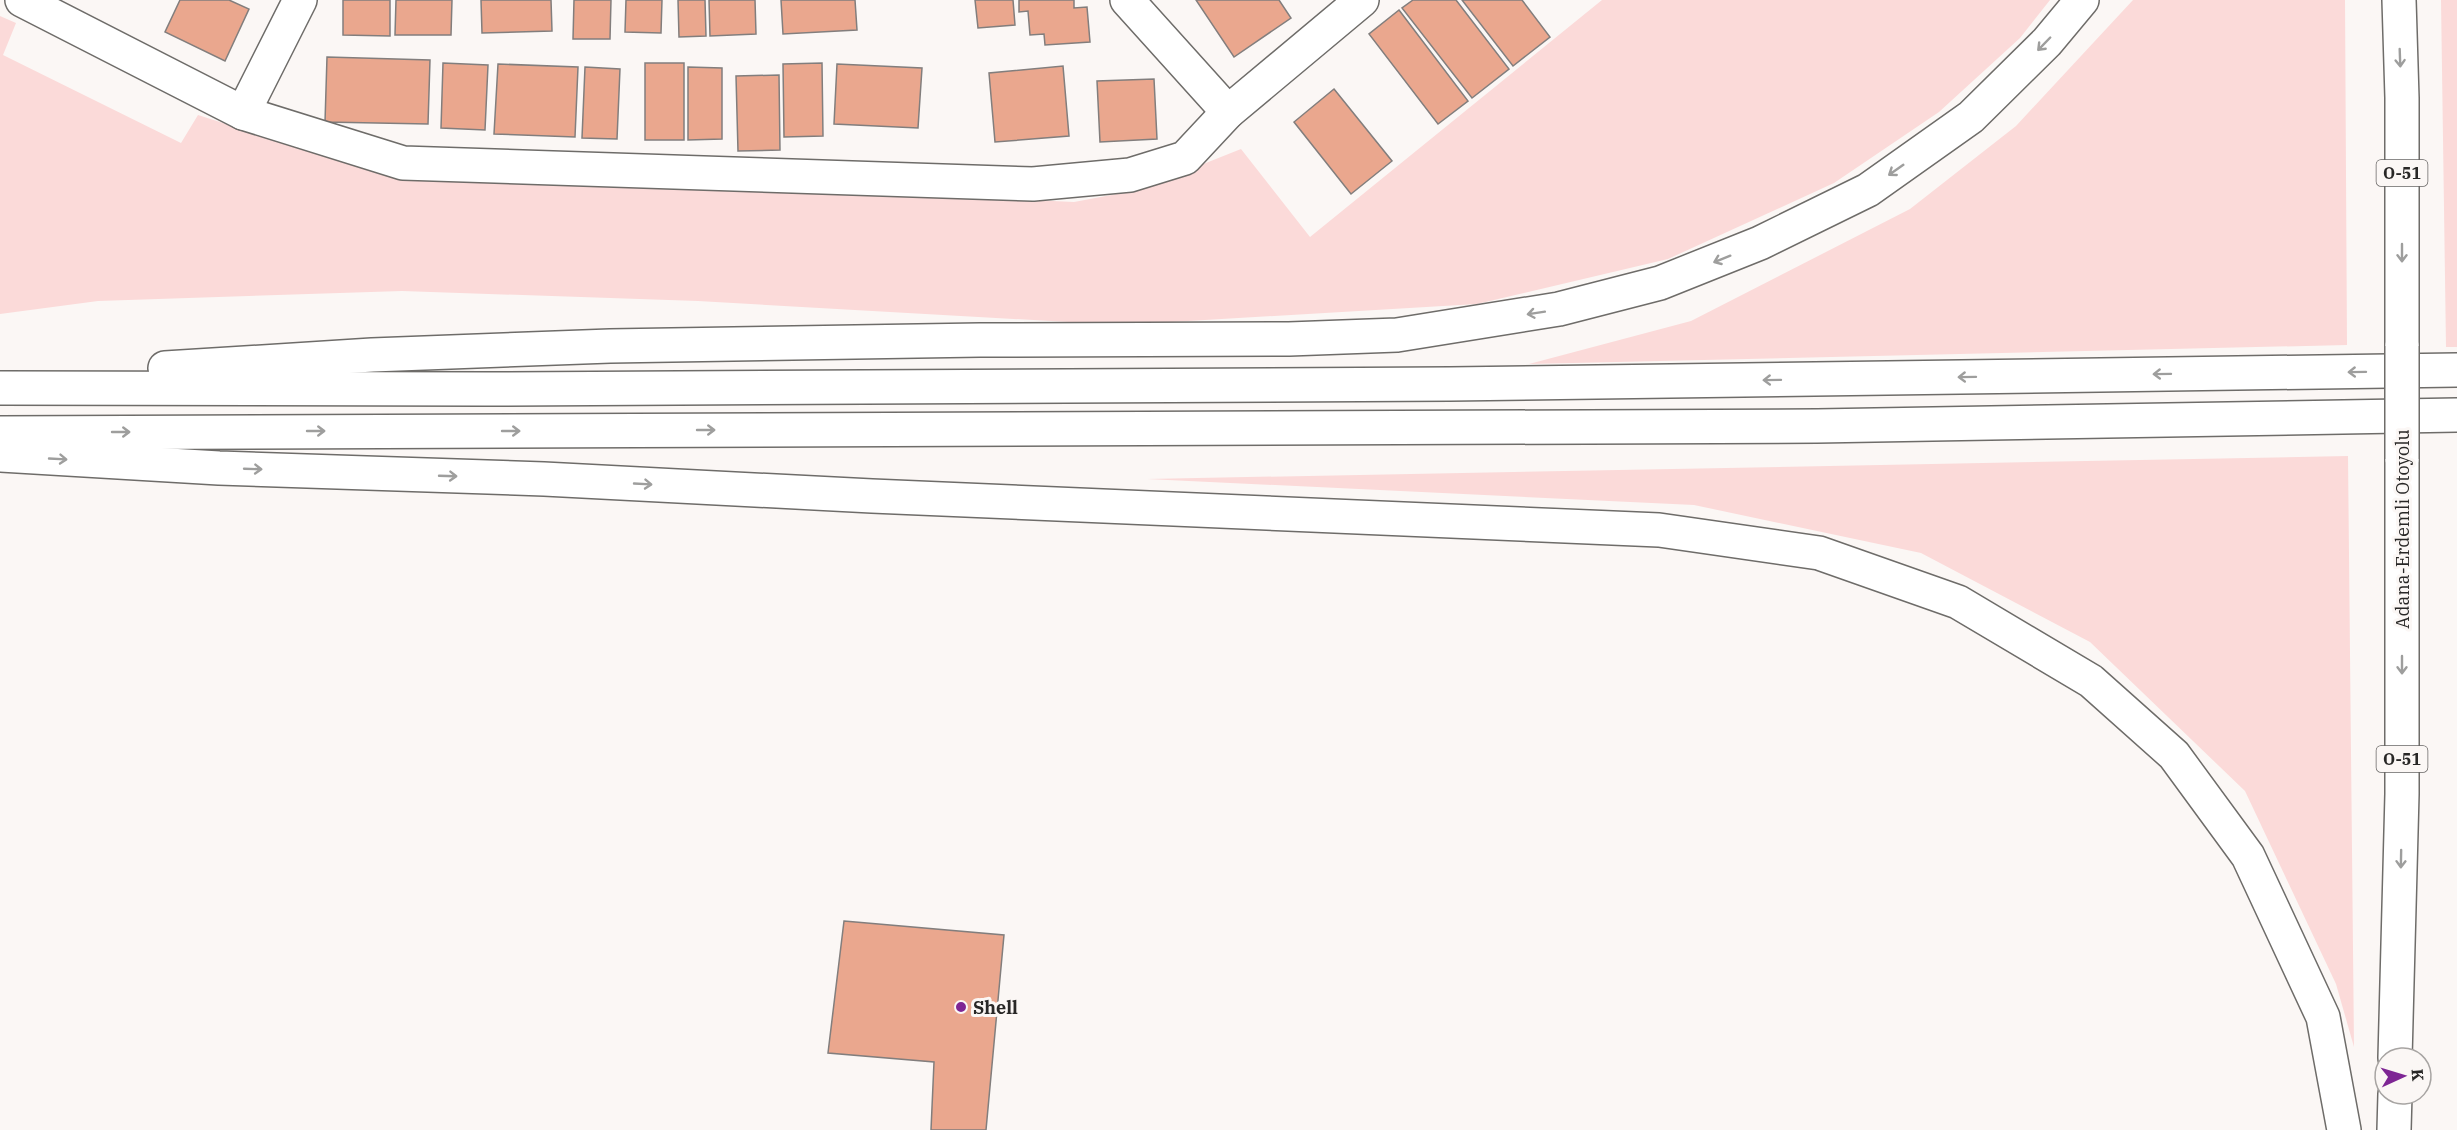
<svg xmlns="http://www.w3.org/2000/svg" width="2457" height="1130" viewBox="0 0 2457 1130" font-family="'IBM Plex Serif',serif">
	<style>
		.green { fill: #fbdad9 }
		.building { fill: #eaa78e; stroke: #827e7d; stroke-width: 1.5 }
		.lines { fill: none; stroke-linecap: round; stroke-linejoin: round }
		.street-casing { stroke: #6e6c69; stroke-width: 36 }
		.highway-casing { stroke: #6e6c69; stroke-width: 36 }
		.street { stroke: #fff; stroke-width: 33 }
		.highway { stroke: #fff; stroke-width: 33 }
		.highway-bridge-casing { stroke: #6e6c69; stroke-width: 36; stroke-linecap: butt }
		.highway-bridge { stroke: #fff; stroke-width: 33 }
		.oneway { stroke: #9e9e9d }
		.poi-dot { fill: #7e2694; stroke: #fbf7f5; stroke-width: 2 }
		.labels { text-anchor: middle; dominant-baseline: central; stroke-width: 6; stroke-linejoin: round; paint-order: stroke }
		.shield { fill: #fbf7f5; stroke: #676564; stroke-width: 1.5 }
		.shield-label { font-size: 16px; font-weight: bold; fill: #282726 }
		.street-label { font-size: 18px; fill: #282726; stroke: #fbf7f5 }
		.poi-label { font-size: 18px; font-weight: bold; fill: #282726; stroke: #fbf7f5; text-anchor: start }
	</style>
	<rect width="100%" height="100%" fill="#fbf7f5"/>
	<g class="green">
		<path d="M1602,0h448l-30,38 -81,74 -105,71 -166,76 -191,45 -356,21 -423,-24 -296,-10 -304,10 -98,13v-298l16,7 -13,32 178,88 17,-28 197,63 346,8 333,16 64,-12 103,-41 69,88z"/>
		<path d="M2133,0h212l2,345 -818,19 162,-43 219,-112 106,-83z"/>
		<path d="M2441,0h16v347h-11z"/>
		<path d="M2348,456l6,591 -18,-63 -91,-193 -155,-149 -169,-89 -227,-48 -547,-26z"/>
	</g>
	<g class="building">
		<path d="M180,0h49l20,9 -24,52 -60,-29z"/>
		<path d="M343,0h47v36l-47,-1z"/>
		<path d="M396,0h56l-1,35h-56z"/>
		<path d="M481,0h70l1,31 -70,2z"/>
		<path d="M574,0h37l-1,39h-37z"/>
		<path d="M626,0h36l-1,33 -36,-1z"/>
		<path d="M678,0h27l1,36 -27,1z"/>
		<path d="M709,0h46l1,34 -46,2z"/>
		<path d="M781,0h74l2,30 -74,4z"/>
		<path d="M975,0h38l2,25 -37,3z"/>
		<path d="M1019,0h55v8l13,-1 3,35 -45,3 -1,-11 -14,1 -2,-24 -9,1z"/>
		<path d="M1196,0h83l12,18 -57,39z"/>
		<path d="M1413,0h43l53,69 -37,29 -70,-90z"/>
		<path d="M1462,0h60l28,37 -37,29z"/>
		<path d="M1399,10l69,91 -30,23 -69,-90z"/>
		<path d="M327,57l103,3 -2,64 -103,-2z"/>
		<path d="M443,63l45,2 -3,65 -44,-2z"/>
		<rect x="645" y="63" width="39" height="77"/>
		<path d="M822,63l1,73 -39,1 -1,-73z"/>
		<path d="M498,64l80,3 -3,70 -81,-3z"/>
		<path d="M837,64l85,4 -4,60 -84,-4z"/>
		<path d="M1063,66l6,70 -74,6 -6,-69z"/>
		<path d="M585,67l35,2 -3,70 -35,-1z"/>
		<path d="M688,67l34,1v71l-34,1z"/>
		<path d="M779,75l1,75 -42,1 -2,-75z"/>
		<path d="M1154,79l3,60 -57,3 -3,-61z"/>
		<path d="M1334,89l58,72 -41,33 -57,-72z"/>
		<path d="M844,921l160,14 -18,195h-55l3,-68 -106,-9z"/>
	</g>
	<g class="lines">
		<defs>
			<g id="street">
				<path d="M22,0l221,113 160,50 630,21 97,-9 55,-17 43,-46 134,-112"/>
				<path d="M1127,0l101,112"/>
				<path d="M243,113l57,-113"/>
			</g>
			<g id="highway">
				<path d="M2399,0l3,98v248"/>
				<path d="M165,368l207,-13 238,-9 370,-6 309,-1 108,-4 162,-26 101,-26 100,-40 108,-53 103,-73 76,-75 35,-42"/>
				<path d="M0,388l486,1 964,-5 1007,-14"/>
				<path d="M0,433l1817,-7 640,-11"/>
				<path d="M0,455l219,13 325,11 328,17 787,34 160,23 139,49 133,79 83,74 74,101 75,161 21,113"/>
				<path d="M2395,1058l7,-264v-335"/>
				<path d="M2394,1130l1,-36"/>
			</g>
		</defs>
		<use href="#street" class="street-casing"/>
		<use href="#highway" class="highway-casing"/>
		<use href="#street" class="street"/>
		<use href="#highway" class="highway"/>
		<defs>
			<path id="highway-bridge" d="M2402,459v-113"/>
		</defs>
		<use href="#highway-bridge" class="highway-bridge-casing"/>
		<use href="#highway-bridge" class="highway-bridge"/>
	</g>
	<defs><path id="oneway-shaft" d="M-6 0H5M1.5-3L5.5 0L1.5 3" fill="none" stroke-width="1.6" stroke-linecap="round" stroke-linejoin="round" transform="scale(1.5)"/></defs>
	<g class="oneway">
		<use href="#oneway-shaft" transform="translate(2044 44) rotate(134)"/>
		<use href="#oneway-shaft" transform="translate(2400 58) rotate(88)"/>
		<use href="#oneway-shaft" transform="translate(1896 170) rotate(145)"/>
		<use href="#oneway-shaft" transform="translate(2402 253) rotate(90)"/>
		<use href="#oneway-shaft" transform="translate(1722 259) rotate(158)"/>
		<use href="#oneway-shaft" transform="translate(1536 313) rotate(171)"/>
		<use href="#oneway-shaft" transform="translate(2357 372) rotate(179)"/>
		<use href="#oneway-shaft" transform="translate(2162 374) rotate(179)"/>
		<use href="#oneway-shaft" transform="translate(1967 377) rotate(179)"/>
		<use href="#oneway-shaft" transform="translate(1772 380) rotate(179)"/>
		<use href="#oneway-shaft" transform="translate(706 430)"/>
		<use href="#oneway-shaft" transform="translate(316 431)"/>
		<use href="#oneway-shaft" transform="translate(511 431)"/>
		<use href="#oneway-shaft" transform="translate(121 432)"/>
		<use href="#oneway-shaft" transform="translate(58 459) rotate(3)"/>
		<use href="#oneway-shaft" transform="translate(253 469) rotate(2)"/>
		<use href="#oneway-shaft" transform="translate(448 476) rotate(2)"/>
		<use href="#oneway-shaft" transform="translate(643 484) rotate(3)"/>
		<use href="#oneway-shaft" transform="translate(2402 665) rotate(90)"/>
		<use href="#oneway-shaft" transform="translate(2401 859) rotate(91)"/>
	</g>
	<circle class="poi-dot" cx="961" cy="1007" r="6"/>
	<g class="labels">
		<g class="shield">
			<rect x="2376.5" y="160" width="51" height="26" rx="4.5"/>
			<rect x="2376.5" y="746" width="51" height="26" rx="4.5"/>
		</g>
		<g class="shield-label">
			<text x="2402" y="173">O-51</text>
			<text x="2402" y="759">O-51</text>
		</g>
		<g class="street-label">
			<text transform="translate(2402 529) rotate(-90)">Adana-Erdemli Otoyolu</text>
		</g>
		<g class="poi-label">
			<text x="973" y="1007">Shell</text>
		</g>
	</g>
	<g transform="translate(2403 1076) rotate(86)"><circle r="28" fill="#fbf7f5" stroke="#a7a4a2" stroke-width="1.5"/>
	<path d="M0-4.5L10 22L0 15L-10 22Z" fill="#7e2694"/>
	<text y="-9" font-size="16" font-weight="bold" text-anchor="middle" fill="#282726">K</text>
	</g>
</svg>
